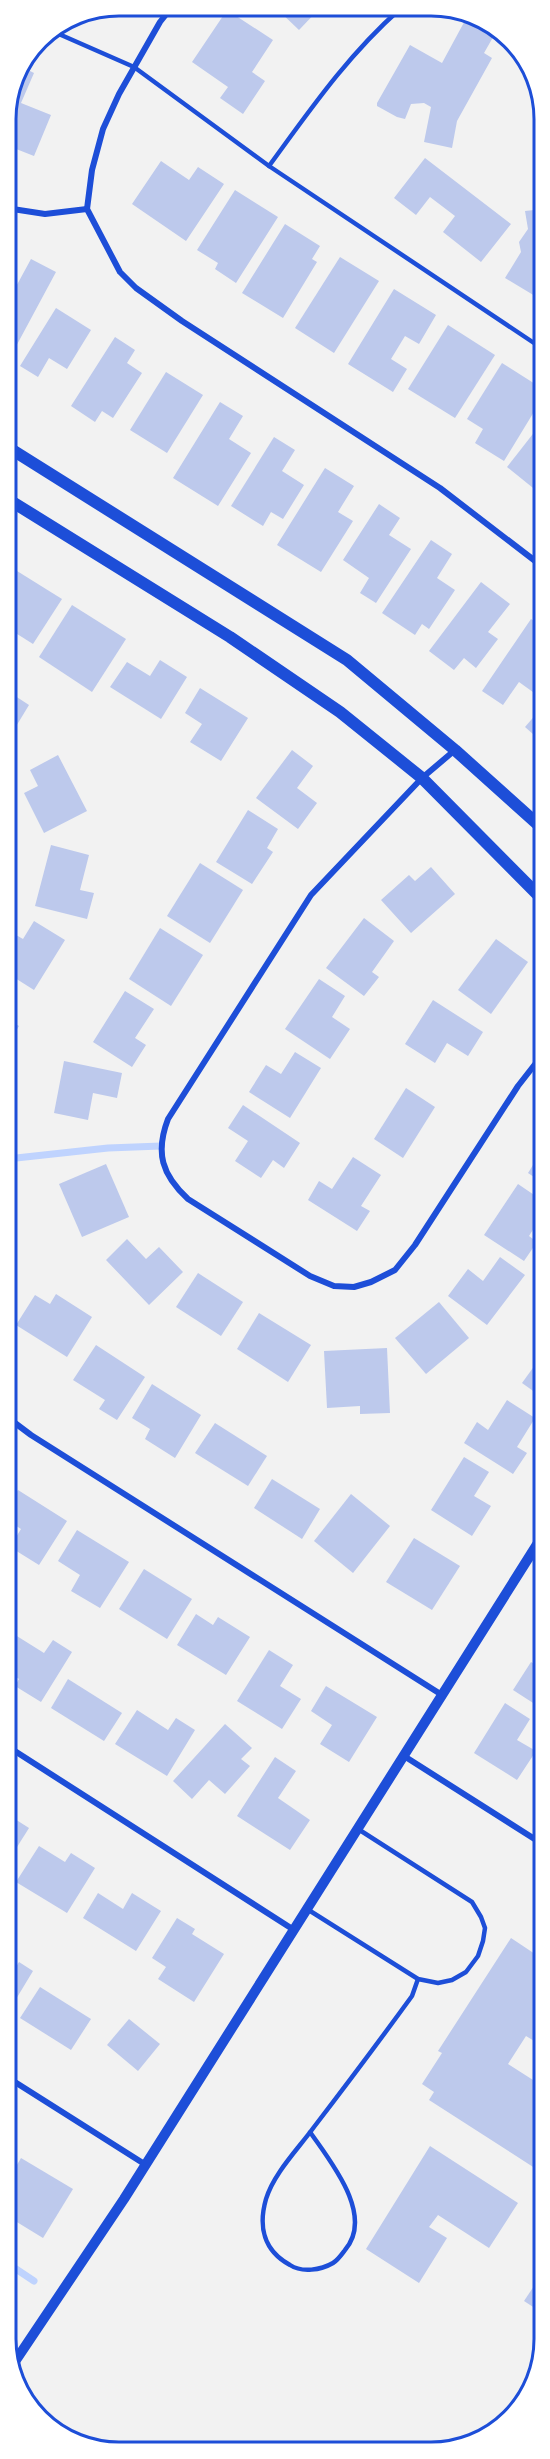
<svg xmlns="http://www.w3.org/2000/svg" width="550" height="2459" viewBox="0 0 550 2459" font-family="'Zilla Slab',serif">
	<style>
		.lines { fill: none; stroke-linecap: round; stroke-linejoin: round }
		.stream { stroke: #bfd3fe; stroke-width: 7 }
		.building { fill: #bdc9ec }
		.service { stroke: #1d4ed8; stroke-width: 4.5 }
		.minor { stroke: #1d4ed8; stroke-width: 6 }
		.tertiary { stroke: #1d4ed8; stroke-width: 10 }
		.secondary { stroke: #1d4ed8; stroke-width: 12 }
		.rim { fill: none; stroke: #1d4ed8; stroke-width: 3 }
	</style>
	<rect width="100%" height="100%" fill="#f2f2f2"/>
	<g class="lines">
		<g class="stream">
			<path d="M7,1159l101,-11 53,-2"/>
			<path d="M7,2263l27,18"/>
		</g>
	</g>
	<g class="building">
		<path d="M276,8h44l-21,22z"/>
		<path d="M102,10l-6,9 -9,-6z"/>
		<path d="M227,10l46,30 -21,32 13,9 -22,33 -23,-16 8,-11 -36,-25z"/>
		<path d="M468,15l28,17 -12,21 8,5 -35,63 -5,27 -28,-6 7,-35 -7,-4 -13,1 -6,15 -8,-2 -20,-11v-3l33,-58 32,18z"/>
		<path d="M26,69l8,4 -13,30 30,12 -17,41 -28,-11v-32z"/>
		<path d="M425,158l86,66 -30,38 -38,-30 12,-16 -25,-19 -14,18 -22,-17z"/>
		<path d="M161,161l28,19 9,-13 26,17 -38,57 -54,-37z"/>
		<path d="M235,190l43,27 -42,66 -21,-14 3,-6 -21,-13z"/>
		<path d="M543,209v74l-8,13 -30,-18 16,-26 -2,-10 9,-13 -3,-18z"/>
		<path d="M285,224l35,22 -8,13 5,3 -34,56 -41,-25z"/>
		<path d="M340,257l39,24 -45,72 -39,-25z"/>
		<path d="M31,259l25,13 -50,93v-74l6,3z"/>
		<path d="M394,289l42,26 -17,29 -14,-8 -14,23 16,10 -14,23 -45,-28z"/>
		<path d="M56,308l35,22 -24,39 -18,-11 -11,19 -18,-11z"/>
		<path d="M448,325l47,30 -40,63 -47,-29z"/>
		<path d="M115,337l20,13 -8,13 15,10 -29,45 -11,-7 -7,11 -24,-16z"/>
		<path d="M502,363l41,26v8l-39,64 -29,-18 8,-14 -16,-10z"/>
		<path d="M166,372l37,23 -36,58 -37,-23z"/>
		<path d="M220,402l23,14 -14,23 22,14 -33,53 -45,-28z"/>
		<path d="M543,421v75l-36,-29z"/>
		<path d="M274,437l21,13 -13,21 22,14 -21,34 -12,-7 -8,14 -32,-20z"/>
		<path d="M325,468l29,18 -16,26 15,9 -32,51 -44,-27z"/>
		<path d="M379,504l21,14 -11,17 22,14 -35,54 -16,-10 9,-15 -26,-18z"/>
		<path d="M431,540l21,14 -15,24 18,12 -26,39 -7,-5 -7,11 -33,-22z"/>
		<path d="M9,566l53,33 -29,45 -27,-17v-57z"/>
		<path d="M481,582l29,22 -22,28 10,7 -22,29 -12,-10 -10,12 -25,-19z"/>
		<path d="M72,605l54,34 -34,53 -53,-35z"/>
		<path d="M531,619l12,8v27l-4,6 4,3v23l-6,9 -18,-13 -16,23 -21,-14z"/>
		<path d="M160,660l27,17 -26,42 -51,-32 17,-25 23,14z"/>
		<path d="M200,688l48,30 -27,43 -31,-19 12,-18 -17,-11z"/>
		<path d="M6,690l23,15 -17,28 -6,-3z"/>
		<path d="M543,706v37l-18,-16z"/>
		<path d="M292,750l21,16 -16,22 20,15 -19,26 -42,-31z"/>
		<path d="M58,755l29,56 -43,22 -20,-40 14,-7 -8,-16z"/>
		<path d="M248,810l30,19 -11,19 6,4 -21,32 -36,-22z"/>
		<path d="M51,845l38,10 -9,35 14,3 -7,26 -52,-13z"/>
		<path d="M200,863l43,27 -33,53 -43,-27z"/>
		<path d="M431,867l24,27 -44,39 -30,-33 28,-25 6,6z"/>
		<path d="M364,918l30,23 -22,31 7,5 -15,19 -38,-28z"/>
		<path d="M34,921l31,19 -31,50 -27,-17v-23l9,-15 7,4z"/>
		<path d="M160,928l43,27 -32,51 -42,-27z"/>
		<path d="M496,939l32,23 -37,52 -33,-24z"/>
		<path d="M319,979l26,17 -13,21 18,12 -20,30 -45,-30z"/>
		<path d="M7,989l10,7 -10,16z"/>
		<path d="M125,991l29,18 -19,29 11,7 -14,22 -39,-25z"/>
		<path d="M433,1000l50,32 -15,24 -21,-13 -12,20 -30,-19z"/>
		<path d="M7,1019l12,7 -12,20z"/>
		<path d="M295,1052l26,16 -31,50 -41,-26 17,-27 15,9z"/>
		<path d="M64,1061l58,12 -5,25 -24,-5 -5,27 -34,-7z"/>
		<path d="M406,1088l29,19 -32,51 -29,-19z"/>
		<path d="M243,1105l57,38 -16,25 -11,-8 -12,18 -26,-17 13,-20 -20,-13z"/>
		<path d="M543,1149v34l-15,-10z"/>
		<path d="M353,1157l28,18 -20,31 9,5 -13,20 -49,-31 11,-19 13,8z"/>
		<path d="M106,1164l23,53 -47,20 -23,-53z"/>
		<path d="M518,1184l25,17v13l-14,22 8,6 -13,19 -40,-26z"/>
		<path d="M127,1239l19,20 13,-12 24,25 -34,33 -43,-45z"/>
		<path d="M500,1257l25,18 -38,50 -39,-29 20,-27 15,12z"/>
		<path d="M198,1273l45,29 -22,34 -45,-29z"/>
		<path d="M56,1294l36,23 -25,40 -51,-32 19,-30 15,9z"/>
		<path d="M439,1302l30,36 -43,36 -31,-36z"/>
		<path d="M259,1313l52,32 -23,37 -51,-33z"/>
		<path d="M96,1345l49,32 -28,43 -18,-11 6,-9 -32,-20z"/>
		<path d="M387,1348l3,65 -30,1v-8l-33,2 -3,-57z"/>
		<path d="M535,1365l8,6v27l-21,-15z"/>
		<path d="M152,1384l49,31 -26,43 -30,-19 5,-10 -18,-11z"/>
		<path d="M507,1400l28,18 -18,29 10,6 -14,21 -49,-31 13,-21 11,8z"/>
		<path d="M215,1423l52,33 -19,30 -53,-33z"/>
		<path d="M464,1457l25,15 -15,24 17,10 -19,30 -41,-26z"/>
		<path d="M272,1479l48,30 -18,30 -48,-31z"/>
		<path d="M18,1490l49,31 -28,44 -29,-18 11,-18 -14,-9v-12z"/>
		<path d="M351,1494l39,32 -37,47 -39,-32z"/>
		<path d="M77,1530l52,32 -29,46 -29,-17 9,-16 -22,-14z"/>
		<path d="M414,1538l46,28 -28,44 -46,-28z"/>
		<path d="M144,1569l48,30 -25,40 -48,-30z"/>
		<path d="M196,1614l17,11 5,-8 32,20 -24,38 -49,-30z"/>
		<path d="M12,1633l32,20 9,-13 19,12 -31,50 -26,-16 4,-7 -12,-8v-29z"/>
		<path d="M269,1650l24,15 -13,21 21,13 -19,30 -45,-28z"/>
		<path d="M531,1662l13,8v40l-31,-20z"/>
		<path d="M68,1679l54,34 -18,28 -53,-33z"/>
		<path d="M326,1686l51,31 -28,45 -29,-18 12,-19 -21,-14z"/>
		<path d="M505,1703l25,16 -13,21 19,11 -19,29 -43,-27z"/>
		<path d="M137,1710l31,20 8,-12 19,12 -28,46 -52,-32z"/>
		<path d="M225,1724l27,24 -11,11 9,7 -25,28 -16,-14 -17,19 -19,-18z"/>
		<path d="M275,1757l21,14 -18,27 32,22 -20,30 -53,-34z"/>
		<path d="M7,1814l22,14 -22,35z"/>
		<path d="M39,1846l26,16 6,-9 24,15 -28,45 -51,-31z"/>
		<path d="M98,1893l25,16 9,-16 29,18 -25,40 -53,-33z"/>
		<path d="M177,1918l18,11 -3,5 32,20 -30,48 -36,-23 8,-12 -14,-9z"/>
		<path d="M511,1938l33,22v87l-18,-11 -18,28 36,23v87l-115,-74 5,-8 -12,-8 20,-31 -4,-2z"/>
		<path d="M19,1962l14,9 -26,43v-42l4,3z"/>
		<path d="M40,1987l51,32 -20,31 -51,-32z"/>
		<path d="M129,2019l31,25 -22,27 -31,-26z"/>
		<path d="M430,2146l88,57 -29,45 -51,-33 -9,12 18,11 -28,45 -53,-34z"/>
		<path d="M21,2158l52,31 -30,49 -36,-22v-34z"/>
		<path d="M544,2271v43l-20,-13z"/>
	</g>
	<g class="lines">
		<g class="service">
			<path d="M52,31l82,36 135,99 274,183"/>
			<path d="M269,166c41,-56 78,-110 131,-157"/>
			<path d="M307,1909l111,70 20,4 14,-3 14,-8 12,-16 5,-15 2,-13 -4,-11 -9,-15 -114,-73"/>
			<path d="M310,2132c20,29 65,83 35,118 -3,4 -7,10 -12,13 -12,7 -31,10 -43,2 -26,-14 -32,-38 -24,-66 8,-26 32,-50 48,-72 33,-43 66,-87 98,-131l6,-17"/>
		</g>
		<g class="minor">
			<path d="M172,7l-12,15 -41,72 -16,35 -11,41 -5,39 33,63 16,16 46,33 258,167 103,79"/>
			<path d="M6,208l39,6 42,-5"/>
			<path d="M455,750l-33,28 -111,117 -143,224c-13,34 -6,56 20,80l122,77 24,10 20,1 17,-5 24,-12 20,-25 103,-159 25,-32"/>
			<path d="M7,1417l24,18 411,260"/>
			<path d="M7,1746l287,184"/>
			<path d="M404,1756l140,89"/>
			<path d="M7,2077l139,88"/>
		</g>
		<path class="tertiary" d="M12,2366l112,-167 419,-664"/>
		<g class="secondary">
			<path d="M6,446l341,214 108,90 88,79"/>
			<path d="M6,498l224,139 110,75 82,66 121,122"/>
		</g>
	</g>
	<path d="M0 0H550V2459H0ZM119 16H431A103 103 0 0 1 534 119V2339A103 103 0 0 1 431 2442H119A103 103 0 0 1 16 2339V119A103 103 0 0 1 119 16Z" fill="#fff" fill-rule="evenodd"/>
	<path class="rim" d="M119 16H431A103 103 0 0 1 534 119V2339A103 103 0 0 1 431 2442H119A103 103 0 0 1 16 2339V119A103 103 0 0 1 119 16Z"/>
</svg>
